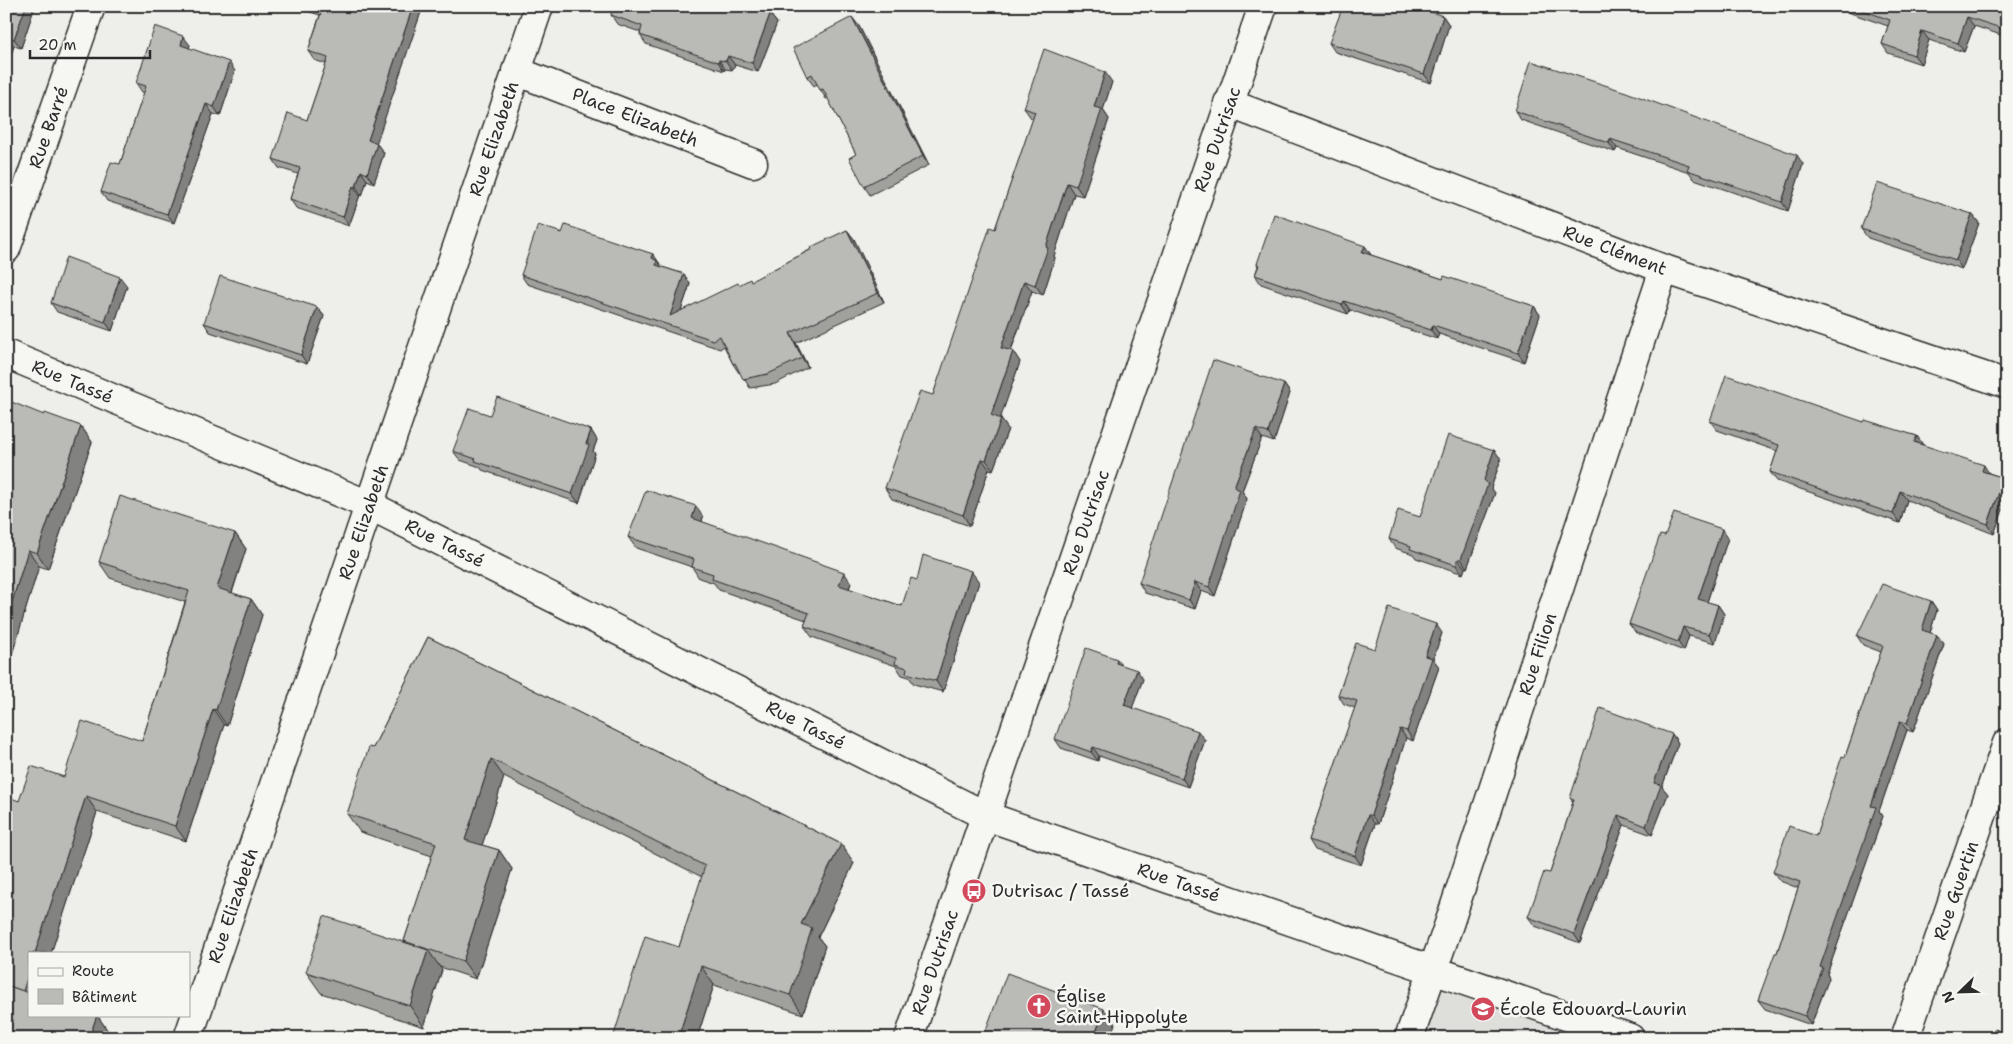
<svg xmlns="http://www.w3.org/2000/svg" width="2013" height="1044" viewBox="0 0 2013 1044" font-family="'Shantell Sans',sans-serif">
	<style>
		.built { fill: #dededb }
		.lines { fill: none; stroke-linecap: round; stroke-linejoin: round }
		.minor-casing { stroke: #2b2b2b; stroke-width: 31 }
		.minor { stroke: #f6f6f2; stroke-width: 28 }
		.wall { fill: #a0a09d; stroke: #2b2b2b }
		.shaded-wall { fill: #828280; stroke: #2b2b2b }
		.building { fill: #babab7; stroke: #2b2b2b }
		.labels { text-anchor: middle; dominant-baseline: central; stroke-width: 5; stroke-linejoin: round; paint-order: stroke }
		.street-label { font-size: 18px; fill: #2b2b2b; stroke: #f6f6f2 }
		.poi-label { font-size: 18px; fill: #2b2b2b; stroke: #f6f6f2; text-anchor: start }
	</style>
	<rect width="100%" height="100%" fill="#eeeeea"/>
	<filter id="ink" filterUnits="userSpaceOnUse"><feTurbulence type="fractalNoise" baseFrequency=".02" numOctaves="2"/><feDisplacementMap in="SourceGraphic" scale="10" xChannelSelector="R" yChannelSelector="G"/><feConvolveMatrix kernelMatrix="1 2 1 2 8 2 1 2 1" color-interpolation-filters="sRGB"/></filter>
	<g filter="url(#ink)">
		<path class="built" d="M1433,971l197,67h-217z"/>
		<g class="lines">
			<defs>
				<g id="minor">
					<path id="s1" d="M516,71l237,92"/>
					<path id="s2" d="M1228,103l436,166 343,115"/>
					<path id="s3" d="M6,249l85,-243"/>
					<path id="s4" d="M6,354l363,151 617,311 644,222"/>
					<path id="s5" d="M188,1038l351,-1032"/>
					<path id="s6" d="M909,1038l354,-1032"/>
					<path id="s7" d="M1409,1038l40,-114 215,-655"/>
					<path id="s8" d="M1905,1038l102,-295"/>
				</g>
			</defs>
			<use href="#minor" class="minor-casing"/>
			<use href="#minor" class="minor"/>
		</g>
		<g class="wall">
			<path d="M6,6h29l-14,42 -7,-2 -8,22z"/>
			<path d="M304,6h119l-47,137 8,10 -10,30 -7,-3 -5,16 -2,-1 -11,31 -53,-18 -6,-9 8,-25 -19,-6 -6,-9 34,-39 19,-56 -12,-4 -6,-9 12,-36 -13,-4z"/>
			<path d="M1830,6h177v31l-33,-11 -10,26 -35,-12 -8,24 -33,-11 -6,-9 6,-18z"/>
			<path d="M770,14l7,9 -19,49 -23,-7 -3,5 -7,-1 -1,2 -78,-27 -6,-9v-3l-23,-8 -6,-9z"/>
			<path d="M1443,16l6,9 -18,58 -96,-31 -6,-9z"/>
			<path d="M859,26l70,139 -59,30 -6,-9 -8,-32 -28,-56 -2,1 -9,-15 -3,2 -7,-9z"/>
			<path d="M190,45l-1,3 46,23 -15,45 -7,-2 -39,109 -67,-22 -6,-9 19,-28 24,-71 -2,-1 -6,-9z"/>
			<path d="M1112,82l-9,28 6,9 -26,77 -9,-2 -20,62 1,2 -12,37 -11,-4 -21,60h2l7,11 -20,56 8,11 -15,41 -4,-1 -19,57 -78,-27 -7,-11 48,-93 62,-166 38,-110 -2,-1 -7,-10z"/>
			<path d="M1515,111l288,53 -15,47 -94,-32 -5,-7 -72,-24 -2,4 -94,-32z"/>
			<path d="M1972,214l7,9 -17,46 -94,-31 -7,-9z"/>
			<path d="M847,230l7,9 30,63 -88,41 12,24 -33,17 -25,4 -10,-16 -1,1 -6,-9 -9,-18 -4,3 -193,-65 -6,-9 41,-42 91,21 9,13 22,7 6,10 -9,27 58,-26 13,-4z"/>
			<path d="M1365,246l6,9 72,24 91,27 6,9 -16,47 -85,-28 -2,5 -87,-29 -2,4 -87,-30 -6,-9 3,-9 -1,-2z"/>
			<path d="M127,286l-15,45 -55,-19 -6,-9z"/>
			<path d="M317,307l7,9 -17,48 -97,-32 -6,-9z"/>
			<path d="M1284,384l6,9 -16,49 -12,-4 -20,53 5,8 -32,97 -14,-5 -6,18 -50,-16 -6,-10z"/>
			<path d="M44,415l37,11 11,16 -44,127 -9,-3 -33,108z"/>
			<path d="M490,415l101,15 6,10 -4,11 2,3 -16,49 -97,-33 -2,-3 -20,-7 -7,-9z"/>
			<path d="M1710,421l154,1 53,14 6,9 66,28 15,5 3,3v18l-13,35 -87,-34 -7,23 -123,-42 -7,-9 7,-21 -60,-21z"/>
			<path d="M1494,450l7,9 -10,29 4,5 -28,75h-2l-2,6 -47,-16 -3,-4 -18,-6 -6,-9 31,-22z"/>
			<path d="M703,517l-1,5 149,61 -2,6 53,17 15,-26 62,2 -36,110 -29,-8 -5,-7 -7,-2 -6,-9 -84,-29 -8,-11 2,-6 -87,-30 -5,-7 -15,-5 -7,-11 -56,-19 -8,-11z"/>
			<path d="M235,533l11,16 -14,44 19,6 11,16 -35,111 -3,-1 -38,116 -89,-29 -46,141h-22v62h68l13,19 -104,4 13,-237 45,-24 78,-36 43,-139 -75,-24 -11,-16z"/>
			<path d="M1665,536l63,2 -21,64 11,3 6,9 -9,29 -26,-7 -5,15 -48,-18 -7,-9z"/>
			<path d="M1931,601l6,9 -7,23 7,2 7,9 -31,88 -6,-2 -28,81 4,5 -56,158 2,4 -18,47 -46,-16 -7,-9 19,-47 21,-65 -18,-7 -7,-9 43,-36 29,-79 36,-105 -18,-7 -6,-9z"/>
			<path d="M1442,633l-9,26 6,8 -26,74 -7,-3 -28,86h-3l-14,41 -46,-15 -6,-10 46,-132 -11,-4 -6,-9 37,-46z"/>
			<path d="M428,637l413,207 13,19 -36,74 7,9 -22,68 -89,-29 -17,53h-84l66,-91 23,-70 -198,-100 -22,68 17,5 13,19 -36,110 -36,-12 2,3 -18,57 -103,-34 -15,-21 99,-30 -1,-1 28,-85 -72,-24 -13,-18 26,-66z"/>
			<path d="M1122,665l21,14 -11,29 73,32 -17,47 -89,-31 -1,5 -37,-13 -6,-9z"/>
			<path d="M1672,734l6,9 -16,44 6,7 -16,41 -28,-10 -44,118 -45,-17 -7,-9 22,-44 23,-71 -3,-4z"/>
		</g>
		<g class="shaded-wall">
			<path d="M26,6h9l-14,42 -7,-9z"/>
			<path d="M413,6h10l-49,144 -6,-10z"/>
			<path d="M770,14l7,9 -19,49 -6,-9z"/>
			<path d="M1443,16l6,9 -18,58 -7,-9z"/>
			<path d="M852,17l7,9 70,139 -6,-9z"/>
			<path d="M1967,17l7,9 -10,26 -6,-9z"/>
			<path d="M1922,31l7,9 -8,24 -7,-9z"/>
			<path d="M183,36l7,9 -3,9 -6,-9z"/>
			<path d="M8,37l6,9 -8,22v-27z"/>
			<path d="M728,56l7,9 -3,5 -6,-9z"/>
			<path d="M719,60l6,9 -1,2 -6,-9z"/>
			<path d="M229,62l6,9 -15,45 -6,-9z"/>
			<path d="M1105,72l7,10 -9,28 6,9 -26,77 -7,-10 18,-79z"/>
			<path d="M206,104l7,10 -39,109 -7,-9z"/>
			<path d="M1610,139l7,9 -2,4 -6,-9z"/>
			<path d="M377,144l7,9 -10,30 -7,-9z"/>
			<path d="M1797,155l6,9 -15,47 -6,-9z"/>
			<path d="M361,171l6,9 -5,16 -6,-9z"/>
			<path d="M1067,183l7,11 -20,62 1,2 -12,37 -8,-10 11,-38z"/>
			<path d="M353,186l7,9 -11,31 -6,-9z"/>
			<path d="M1972,214l7,9 -17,46 -6,-9z"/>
			<path d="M847,230l7,9 30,63 -6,-9z"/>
			<path d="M1365,246l6,9 -2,7 -7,-10z"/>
			<path d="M653,254l11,16 -2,4 -10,-16z"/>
			<path d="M684,274l6,10 -14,41 -6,-9z"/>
			<path d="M120,277l7,9 -15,45 -7,-9z"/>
			<path d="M1024,281l8,10 -24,67 -7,-10z"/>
			<path d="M1344,301l6,9 -2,4 -6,-9z"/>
			<path d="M1534,306l6,9 -16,47 -6,-9z"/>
			<path d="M317,307l7,9 -17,48 -6,-9z"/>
			<path d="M1433,325l6,9 -2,5 -6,-9z"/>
			<path d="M790,333l6,10 12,24 -6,-9z"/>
			<path d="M1013,351l7,11 -22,63 -7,-10z"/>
			<path d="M1284,384l6,9 -16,49 -6,-9z"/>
			<path d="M1001,419l7,10 -15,41 -7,-10z"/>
			<path d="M81,426l11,16 -44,127 -11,-16z"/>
			<path d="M1256,429l6,9 -20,53 5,8 -32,97 -6,-9 25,-100z"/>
			<path d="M591,430l6,10 -4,11 2,3 -16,49 -7,-9z"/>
			<path d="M1917,436l6,9 -9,-3z"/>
			<path d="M1494,450l7,9 -10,29 4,5 -28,75 -6,-9 23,-79z"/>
			<path d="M982,459l7,10 -19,57 -7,-11z"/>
			<path d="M1984,465l6,10 -8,-4z"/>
			<path d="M2004,478l3,3v18l-13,35 -6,-10z"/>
			<path d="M1900,491l7,9 -7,23 -7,-9z"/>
			<path d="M696,506l7,11 -3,12 -8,-11z"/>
			<path d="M1722,529l6,9 -23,70 -7,-9z"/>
			<path d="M235,533l11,16 -18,55 -11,-16z"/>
			<path d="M28,550l11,16 -33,108v-53z"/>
			<path d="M1458,559l7,9 -2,6 -7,-9z"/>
			<path d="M971,571l8,11 -36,110 -7,-11z"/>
			<path d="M844,572l7,11 -5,13 -7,-11z"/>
			<path d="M1195,582l6,9 -6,18 -6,-9z"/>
			<path d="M251,599l11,16 -35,111 -11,-16z"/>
			<path d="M1931,601l6,9 -9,29 -6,-9z"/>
			<path d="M1718,605l6,9 -9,29 -6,-9z"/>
			<path d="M1436,624l6,9 -9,26 6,8 -26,74 -6,-10 18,-75z"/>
			<path d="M1683,627l6,9 -5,15 -6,-9z"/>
			<path d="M1937,635l7,9 -31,88 -6,-9z"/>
			<path d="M1117,659l7,9 -8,-5z"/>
			<path d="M1137,670l6,9 -13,35 -6,-9z"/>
			<path d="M213,709l11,16 -38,116 -11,-15z"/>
			<path d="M1900,721l7,9 -28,81 4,5 -56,158 2,4 -18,47 -6,-9 15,-49 51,-161z"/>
			<path d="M1400,729l6,9 -28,86 -7,-9z"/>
			<path d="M1198,731l7,9 -17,47 -6,-9z"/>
			<path d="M1672,734l6,9 -16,44 6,7 -16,41 -6,-9 8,-43z"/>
			<path d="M1093,747l6,9 -1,5 -7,-9z"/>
			<path d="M491,759l13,18 -26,81 -13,-18z"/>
			<path d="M86,796l11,16 -46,141h-16z"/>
			<path d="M1368,815l7,9 -14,41 -6,-9z"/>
			<path d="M1618,815l6,10 -44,118 -6,-9z"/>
			<path d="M841,844l13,19 -36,74 7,9 -22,68 -13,-19 11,-71z"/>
			<path d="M499,850l13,19 -36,110 -13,-18z"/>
			<path d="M428,950l14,20 -18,57 -14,-21z"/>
			<path d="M701,966l13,19 -17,53h-19z"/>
			<path d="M29,972v29l-7,-9z"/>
			<path d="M1104,1009l11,15 -5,14h-16z"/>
			<path d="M97,1015l13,19 -1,4h-20z"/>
		</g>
		<g class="building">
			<path d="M6,6h20l-12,33 -6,-2 -2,4z"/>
			<path d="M314,6h99l-45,134 9,4 -10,30 -6,-3 -5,16 -3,-1 -10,31 -53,-18 10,-31 -27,-9 15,-46 19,7 21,-62 -20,-7 13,-38 -2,-1 2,-4z"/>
			<path d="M613,6h132l25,8 -18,49 -24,-7 -2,5 -7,-1 -1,2 -78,-27 2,-9 -31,-11z"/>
			<path d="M1343,6h71l29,10 -19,58 -95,-31z"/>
			<path d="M1851,6h156v24l-40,-13 -9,26 -36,-12 -8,24 -32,-11 8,-24z"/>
			<path d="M852,17l71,139 -59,30 -15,-28 7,-4 -33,-65 -3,1 -8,-16 -5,3 -14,-29z"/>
			<path d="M155,26l28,10 -2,9 48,17 -15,45 -8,-3 -39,110 -66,-22 10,-30 9,2 26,-78 -10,-3z"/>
			<path d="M1044,49l61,23 -11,35 8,2 -26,77 -9,-3 -21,64 2,1 -13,37 -11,-4 -23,67 12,3 -22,64 10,4 -15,41 -4,-1 -19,56 -78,-27 35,-97 13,4 57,-168 5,2 40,-117 -11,-4z"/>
			<path d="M1531,61l95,31 171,63 -15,47 -95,-32 2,-5 -79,-26 -1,4 -94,-32z"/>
			<path d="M1877,183l95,31 -16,46 -95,-31z"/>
			<path d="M1274,214l91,32 -3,6 81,27 1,-3 90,30 -16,47 -85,-28 -2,5 -87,-29 -2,4 -87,-30 4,-10 -2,-1z"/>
			<path d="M538,225l24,8 3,-8 88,29 -1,4 5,3 -1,4 28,9 -14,42 68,-33 1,2 11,-6 1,2 61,-32 -1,-2 36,-17 31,63 -88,40 12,25 -34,16 -25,5 -8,-16 -2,1 -13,-28 -7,4 -192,-65z"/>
			<path d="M66,257l54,20 -15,45 -54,-19z"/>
			<path d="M220,276l97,31 -16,48 -97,-32z"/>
			<path d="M1213,360l71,24 -16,49 -12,-4 -22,58 6,3 -31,97 -14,-5 -6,18 -50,-17z"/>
			<path d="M1726,375l138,47 1,-2 52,16 -3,6 70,23 -2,6 22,7 -16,46 -88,-33 -7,23 -123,-42 9,-27 -69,-24z"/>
			<path d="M497,397l94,33 -5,14 3,1 -17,49 -97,-33 1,-2 -23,-8 16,-43 21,7z"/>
			<path d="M9,401l35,14 1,-2 36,13 -44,127 -9,-3 -22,71v-212z"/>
			<path d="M1448,435l46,15 -10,30 4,4 -27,75h-3l-2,6 -46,-16 1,-3 -22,-7 9,-29 22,7z"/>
			<path d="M646,490l50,16 -4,12 152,54 -5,13 63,21 9,-28 6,2 6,-25 48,16 -35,110 -30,-8 1,-5 -12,-4 1,-6 -92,-32 5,-13 -97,-34 1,-5 -21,-7 2,-8 -66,-22z"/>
			<path d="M120,496l115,37 -18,55 34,11 -35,111 -3,-1 -38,117 -89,-30 -51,157h-6v19l-6,19 -17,-6v-189l13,5 12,-35 33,11 18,-56 60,20 47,-150 -90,-29z"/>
			<path d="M1674,513l48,16 -24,70 20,6 -9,29 -26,-7 -5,15 -49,-18 31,-89 5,1z"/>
			<path d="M1882,584l49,17 -9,29 15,5 -30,88 -7,-2 -29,85 5,1 -56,160 3,1 -18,48 -47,-16 17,-47h2l23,-71 -27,-10 16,-46 27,10 26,-80 3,1 38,-111 -26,-10z"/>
			<path d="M1389,608l47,16 -11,32 7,2 -25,73 -7,-2 -29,86h-3l-13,41 -46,-16 48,-139 -19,-6 18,-52 19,6z"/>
			<path d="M428,637l413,207 -40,80 11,4 -22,67 -89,-29 -23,72h-65l32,-102 34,11 26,-81 -214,-107 -26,81 34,10 -36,111 -59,-20 32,-98 -89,-29 22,-67 4,1z"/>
			<path d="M1086,648l31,11 -1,4 21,7 -13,35 74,26 -16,47 -89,-31 -2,5 -36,-13z"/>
			<path d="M1600,708l72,26 -18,49 7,2 -15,41 -28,-11 -44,119 -46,-17 16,-45 6,1 24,-74 -4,-1z"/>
			<path d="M324,916l104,34 -18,56 -104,-34z"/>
			<path d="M1007,973l97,36 -10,29h-111z"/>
			<path d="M6,985l23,8v22h68l-8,23h-83z"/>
			<path d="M1995,1029l12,5v4h-15z"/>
			<path d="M270,1030l24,8h-26z"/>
		</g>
	</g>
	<defs>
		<symbol id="bus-disc" viewBox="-11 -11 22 22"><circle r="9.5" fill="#d1495b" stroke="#f6f6f2"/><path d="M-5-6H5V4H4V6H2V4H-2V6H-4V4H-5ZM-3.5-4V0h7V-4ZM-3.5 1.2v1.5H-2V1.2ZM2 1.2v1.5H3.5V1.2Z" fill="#fff"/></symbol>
		<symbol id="church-disc" viewBox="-11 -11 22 22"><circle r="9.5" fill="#d1495b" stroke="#f6f6f2"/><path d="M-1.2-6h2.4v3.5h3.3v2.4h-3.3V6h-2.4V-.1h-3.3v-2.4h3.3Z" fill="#fff"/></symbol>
		<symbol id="school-disc" viewBox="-11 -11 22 22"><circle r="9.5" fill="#d1495b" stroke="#f6f6f2"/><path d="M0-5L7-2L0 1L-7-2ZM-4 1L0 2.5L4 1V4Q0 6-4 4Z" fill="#fff"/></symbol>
	</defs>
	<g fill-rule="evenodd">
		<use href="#bus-disc" x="960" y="877" width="28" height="28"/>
		<use href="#church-disc" x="1025" y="992" width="28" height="28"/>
		<use href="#school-disc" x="1469" y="995" width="28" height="28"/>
	</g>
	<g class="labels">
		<g class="street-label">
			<text stroke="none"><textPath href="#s1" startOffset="128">Place Elizabeth</textPath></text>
			<text stroke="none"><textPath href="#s3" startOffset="129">Rue Barré</textPath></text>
			<text stroke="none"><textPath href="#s5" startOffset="950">Rue Elizabeth</textPath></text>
			<text stroke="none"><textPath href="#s6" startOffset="950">Rue Dutrisac</textPath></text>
			<text stroke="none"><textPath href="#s2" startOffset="414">Rue Clément</textPath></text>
			<text stroke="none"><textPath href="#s4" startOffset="72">Rue Tassé</textPath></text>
			<text stroke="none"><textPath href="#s5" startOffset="545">Rue Elizabeth</textPath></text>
			<text stroke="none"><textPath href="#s6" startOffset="545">Rue Dutrisac</textPath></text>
			<text stroke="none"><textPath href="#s4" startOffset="478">Rue Tassé</textPath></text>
			<text stroke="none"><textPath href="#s7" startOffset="405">Rue Filion</textPath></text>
			<text stroke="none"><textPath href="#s4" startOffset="882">Rue Tassé</textPath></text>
			<text stroke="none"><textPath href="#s4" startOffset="1288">Rue Tassé</textPath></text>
			<text stroke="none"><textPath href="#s8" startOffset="156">Rue Guertin</textPath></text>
			<text stroke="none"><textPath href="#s5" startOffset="140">Rue Elizabeth</textPath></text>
			<text stroke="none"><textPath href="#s6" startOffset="80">Rue Dutrisac</textPath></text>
		</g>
		<g class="poi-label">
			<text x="992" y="891">Dutrisac / Tassé</text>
			<text x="1056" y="996">Église<tspan x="1056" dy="21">Saint-Hippolyte</tspan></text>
			<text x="1500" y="1009">École Edouard-Laurin</text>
		</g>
	</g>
	<rect width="2013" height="1044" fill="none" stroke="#f6f6f2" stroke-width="25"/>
	<rect x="12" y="12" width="1988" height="1019" fill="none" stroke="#2b2b2b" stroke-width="2" filter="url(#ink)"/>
	<rect x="28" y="952" width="162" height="65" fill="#f6f6f2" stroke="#a5a5a2"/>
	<rect x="38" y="968" width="25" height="8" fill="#f6f6f2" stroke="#a5a5a2"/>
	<text x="72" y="976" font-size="15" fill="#2b2b2b">Route</text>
	<rect x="38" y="989" width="25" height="15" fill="#babab7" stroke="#a5a5a2"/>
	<text x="72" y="1002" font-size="15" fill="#2b2b2b">Bâtiment</text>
	<g transform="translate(1960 992) rotate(247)" stroke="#f6f6f2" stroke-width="4" paint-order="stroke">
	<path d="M0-4L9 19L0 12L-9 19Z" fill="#2b2b2b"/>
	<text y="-8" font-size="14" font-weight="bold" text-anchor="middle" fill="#2b2b2b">N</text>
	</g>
	<path d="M30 50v8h120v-8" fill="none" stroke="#2b2b2b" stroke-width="2.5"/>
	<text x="38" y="50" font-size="15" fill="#2b2b2b" stroke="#f6f6f2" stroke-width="4" paint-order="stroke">20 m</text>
</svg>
